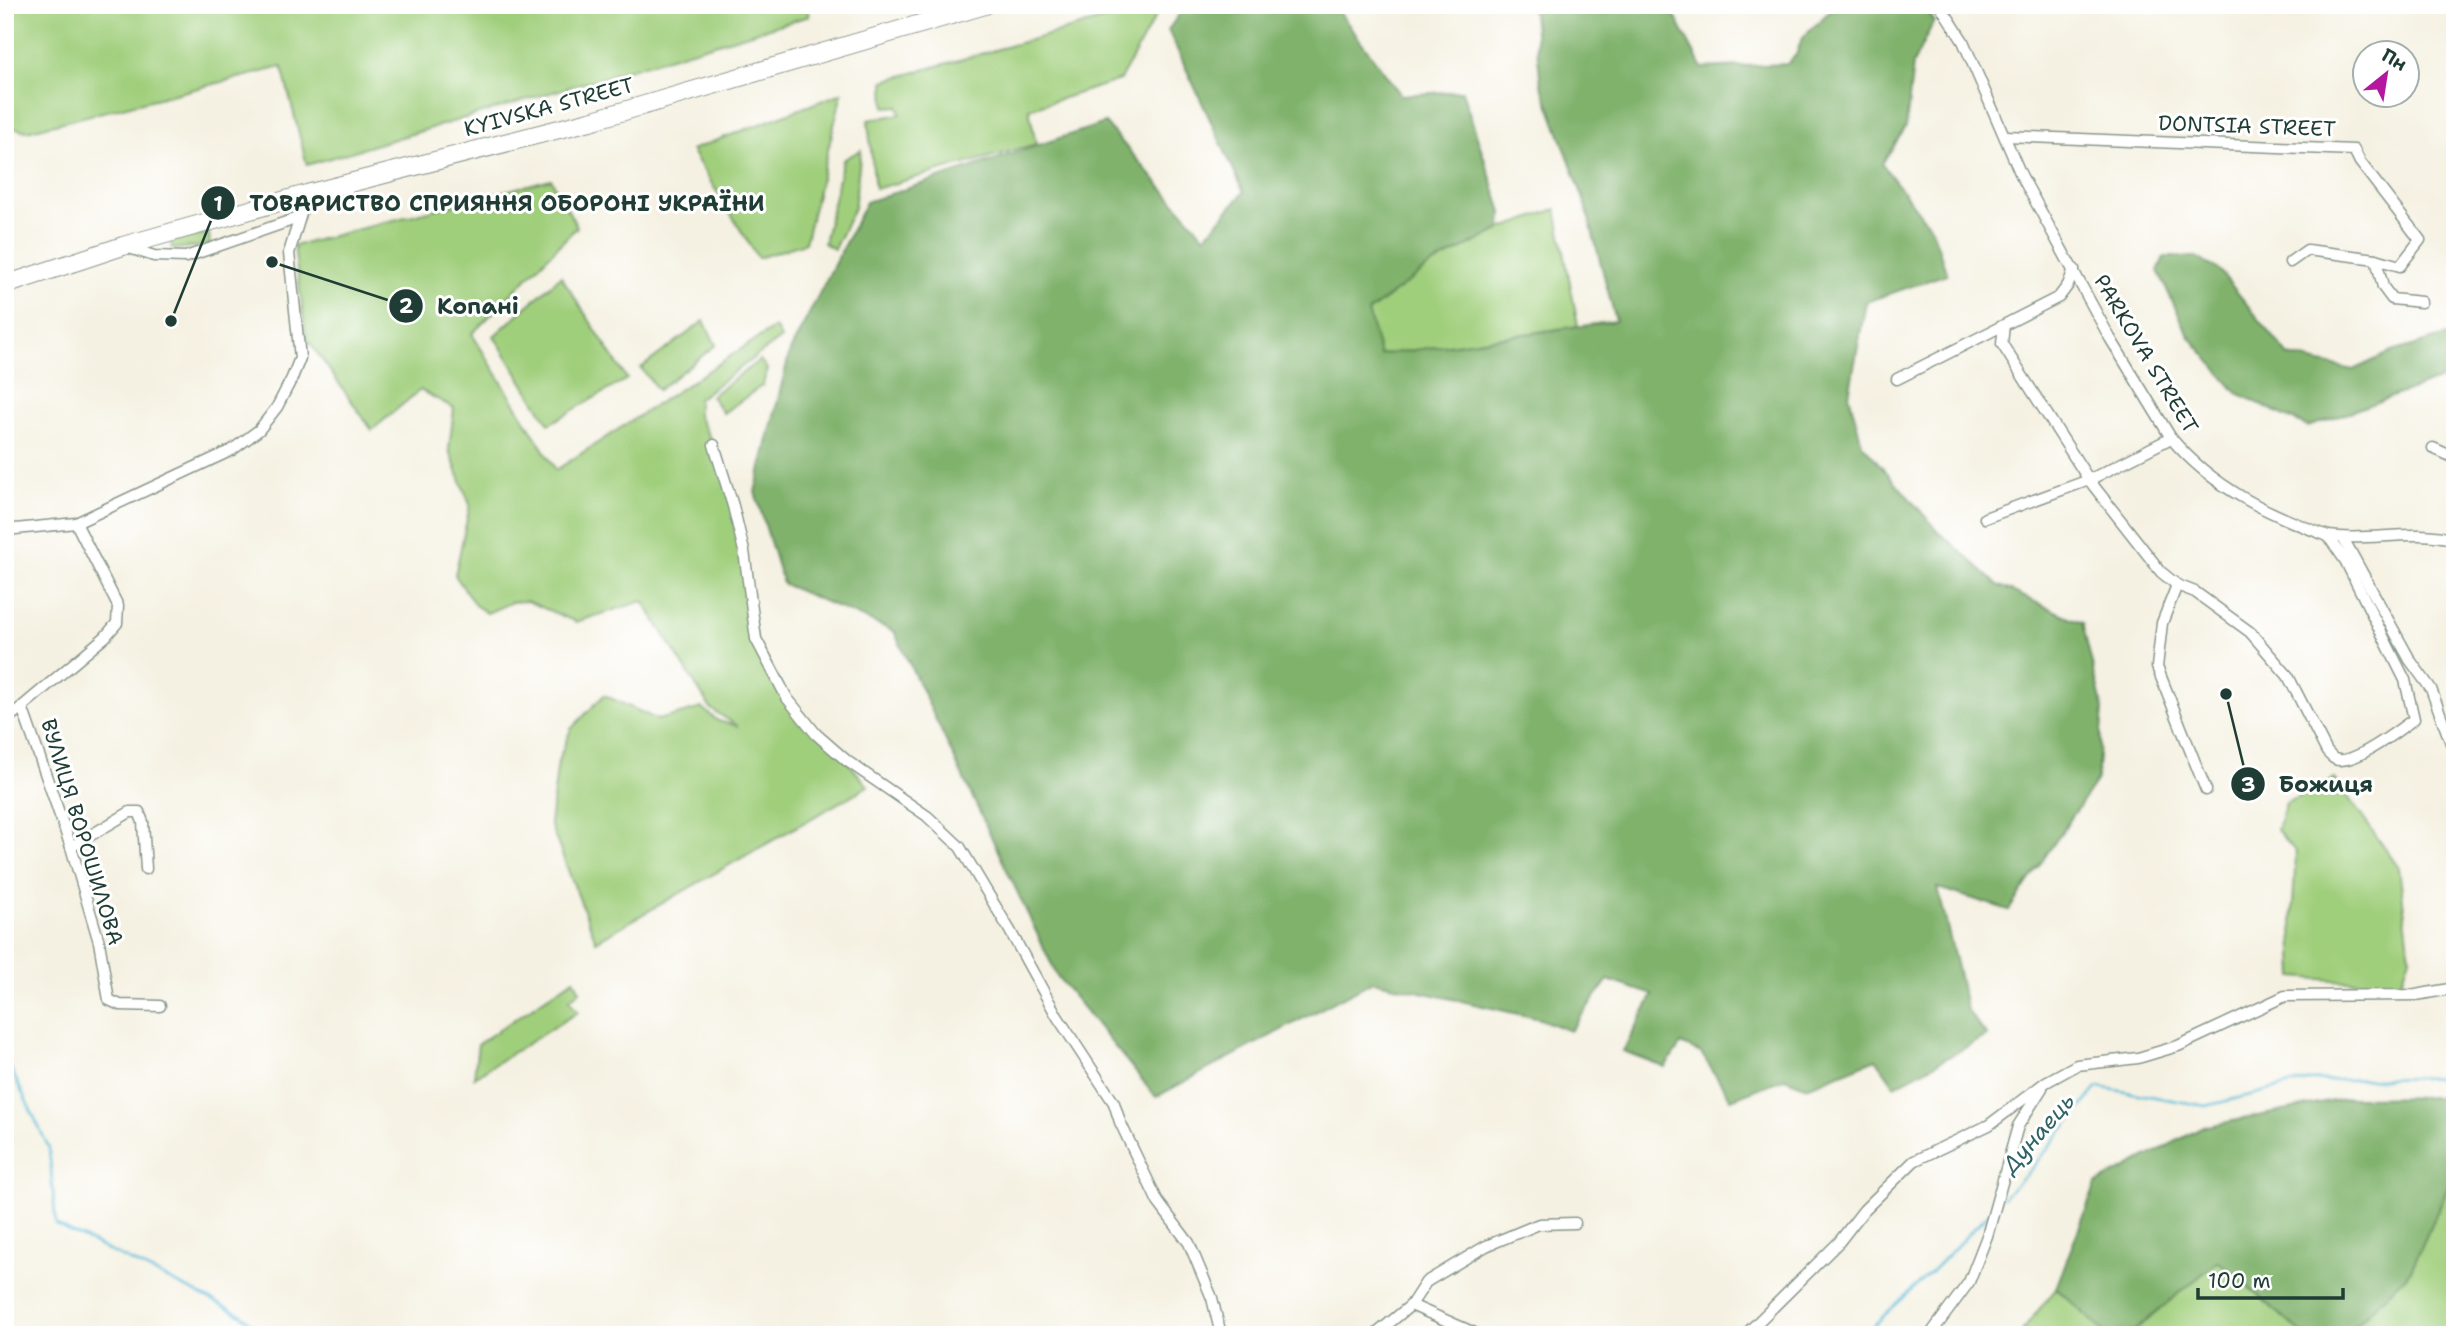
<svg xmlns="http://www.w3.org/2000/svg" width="2460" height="1340" viewBox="0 0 2460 1340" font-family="'Shantell Sans',sans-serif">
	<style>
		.green { fill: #a0cf7c; stroke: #608658; stroke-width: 2 }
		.forest { fill: #80b26c; stroke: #507850; stroke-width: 2 }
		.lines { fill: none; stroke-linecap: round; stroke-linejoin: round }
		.stream { stroke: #59bbd7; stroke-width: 2.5 }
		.street-casing { stroke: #8a978b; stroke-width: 13 }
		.primary-casing { stroke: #8a978b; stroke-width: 20 }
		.street { stroke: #fff; stroke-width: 10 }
		.primary { stroke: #fff; stroke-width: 18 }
		.labels { text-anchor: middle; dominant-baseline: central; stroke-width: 6; stroke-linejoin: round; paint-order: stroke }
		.street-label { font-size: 21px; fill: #1f3d34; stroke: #fff }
		.water-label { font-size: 23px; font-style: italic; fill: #306365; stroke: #fff }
		.leader { fill: none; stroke: #1f3d34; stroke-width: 2.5 }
		.callout-dot { fill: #1f3d34; stroke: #fff; stroke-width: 2.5 }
		.mark-label { font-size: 21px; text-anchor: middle; font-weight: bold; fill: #fff }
		.callout-label { font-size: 23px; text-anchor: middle; font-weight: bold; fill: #1f3d34; stroke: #fff; stroke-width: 6; stroke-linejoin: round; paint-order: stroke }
	</style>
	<rect width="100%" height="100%" fill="#fff"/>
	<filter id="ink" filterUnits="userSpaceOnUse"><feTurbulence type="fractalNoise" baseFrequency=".0143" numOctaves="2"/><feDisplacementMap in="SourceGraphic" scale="14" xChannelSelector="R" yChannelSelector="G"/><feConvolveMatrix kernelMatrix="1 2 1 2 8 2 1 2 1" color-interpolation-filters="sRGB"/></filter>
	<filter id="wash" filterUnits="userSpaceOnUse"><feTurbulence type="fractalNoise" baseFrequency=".00686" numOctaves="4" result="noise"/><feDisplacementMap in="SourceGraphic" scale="28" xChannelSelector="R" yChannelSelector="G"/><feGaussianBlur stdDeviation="1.57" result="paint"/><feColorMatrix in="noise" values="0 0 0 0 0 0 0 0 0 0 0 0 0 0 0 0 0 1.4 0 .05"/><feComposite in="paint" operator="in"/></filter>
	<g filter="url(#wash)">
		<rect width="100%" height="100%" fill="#f5f1e2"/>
		<g class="green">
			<path d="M5,5h801l3,11 -502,149 -25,-98 -255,64 -22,-5z"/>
			<path d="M1155,5h7l-42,75 -91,29 7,35 -161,45 -7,-69 33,-6 -3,-8 -13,1 -1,-26z"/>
			<path d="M842,93l-37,150 -47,15 -67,-108z"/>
			<path d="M861,150l-7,58 -20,41 -10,-6 19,-83z"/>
			<path d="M551,179l26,48 -105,107 84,136 219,-143 6,11 -83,61v17l16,29 19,62 23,133 31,58 60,63 21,25 -272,155 -46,-117 8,-63 13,-32 33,-34 54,25 44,-12 16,13 20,5 -27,-17 -68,-108 -67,21 -49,-21 -15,1 -25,11 -12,-8 -20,-30 15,-70 -21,-55 5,-42 -34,-18 -48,40 -66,-93 -12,-91z"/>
			<path d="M1556,209l22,117 -198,29 -12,-43 63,-47 70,-36z"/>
			<path d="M209,233l1,12 -37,4 -2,-3 2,-5z"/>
			<path d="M561,276l66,103 -78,45 -55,-88z"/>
			<path d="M704,321l12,24 -58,45 -17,-22z"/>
			<path d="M760,360l7,9 -4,16 -40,28 -12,-17z"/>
			<path d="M2335,779l64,89 11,89 -10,28 -106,-8 -2,-53 4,-72 -19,-22 9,-27z"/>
			<path d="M574,979l6,12 -11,9 9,12 -104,65 4,-33z"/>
			<path d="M2455,1172v163h-109l65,-65z"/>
			<path d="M2218,1261l86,74h-175z"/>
			<path d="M2056,1288l52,47h-89z"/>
		</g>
		<g class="forest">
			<path d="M1186,5h148l67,90 61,-4 40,121 -1,17 -70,36 -63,47 12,43 236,-34 -32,-121 -43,-116 -9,-79h137l33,63 85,-4 9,-9 6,-17 34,-33h88l10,16 -21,43 -7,63 -24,37 50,65 15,45 -81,28 -17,93 13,49 76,87 60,54 84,38 21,86 -6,71 -88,130 -71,-22 29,122 20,26 -92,50 -19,-27 -69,28 -22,-9 -54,21 -30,-46 -20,-9 -16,23 -42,-16 30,-56 -45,-15 -38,51 -30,-12 -167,-38 -217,116 -99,-121 -163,-345 -111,-47 -28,-92 35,-141 76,-149 239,-79 100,114 39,-45 -76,-162z"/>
			<path d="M2164,257h32l23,13 70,86 64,14 39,-18 63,-19v41l-147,53 -71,-34 -48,-57 -31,-65z"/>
			<path d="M2455,1097v75l-44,98 -65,65h-42l-86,-74 -89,74h-21l-52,-47 40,-104 107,-57 145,-29z"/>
		</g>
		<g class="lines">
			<g class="stream">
				<path d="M5,1057l44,91 7,77 186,90 21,20"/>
				<path d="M2003,1198l27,-28 68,-83 108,19 101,-25 148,-4"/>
				<path d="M1863,1335l67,-62 59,-60"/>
			</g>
		</g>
	</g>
	<g filter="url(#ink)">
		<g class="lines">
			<defs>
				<g id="street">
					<path d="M1940,5l23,36 58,134 89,163 61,100c42,50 97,76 157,98 42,6 86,-8 127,4"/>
					<path d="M2006,136l348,14 6,12 60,78 -20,26 -24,-7 -69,-9 -17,12"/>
					<path d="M126,247l28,9 32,1 112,-39"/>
					<path d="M2376,259l7,28 9,12 29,3"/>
					<path d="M2074,269l-6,16 -9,12 -55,28 -2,19 87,136 72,92 16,13 18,7 55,40 38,44 39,76c2,2 6,7 8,7 17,8 65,-30 79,-40l-9,-39 -60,-120 -17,-24"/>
					<path d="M1897,379l107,-54"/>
					<path d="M714,445l19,61 11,45 12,88 31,59 29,36 31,27 80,55 33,31 49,82 48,87 57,87 6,19 38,80 31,41 23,55 9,37"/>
					<path d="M2433,448l22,10"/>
					<path d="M1985,518l104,-38 82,-42"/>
					<path d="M5,530l71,-7 156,-73 27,-20 18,-23 15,-29 8,-20 -11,-105 18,-59"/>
					<path d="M2343,538l67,122 21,29 24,65"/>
					<path d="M2177,585l-15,38 -5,44 49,123"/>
					<path d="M22,707l49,140 28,95 10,58 11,5 40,1"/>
					<path d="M5,721l100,-84 12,-14 1,-17 -42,-83"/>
					<path d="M71,847l59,-35h9l4,10 3,47"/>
					<path d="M1411,1305l68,30"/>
					<path d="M1375,1335l36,-30 15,-23 60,-36 53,-22 36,-1"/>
					<path d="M1745,1335l94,-93 25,-32 50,-49 75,-36 57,-43 31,-17 61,-7 40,-12 107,-50 131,-1 39,-7"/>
					<path d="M1930,1335l39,-53 18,-46 31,-110 24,-38"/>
				</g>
				<path id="primary" d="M5,285l118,-39 184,-52 283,-73 395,-116"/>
			</defs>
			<use href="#street" class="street-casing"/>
			<use href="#primary" class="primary-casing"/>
			<use href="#street" class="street"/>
			<use href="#primary" class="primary"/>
		</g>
	</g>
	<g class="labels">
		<g class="street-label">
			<text transform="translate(549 107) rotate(-15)">KYIVSKA STREET</text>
			<text transform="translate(2247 126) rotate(2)">DONTSIA STREET</text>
			<text transform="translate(2146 354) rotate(59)">PARKOVA STREET</text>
			<text transform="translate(82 832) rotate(73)">ВУЛИЦЯ ВОРОШИЛОВА</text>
		</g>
		<g class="water-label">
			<text transform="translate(2038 1133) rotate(-49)">Дунаець</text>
		</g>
	</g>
	<path class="leader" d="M171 321L218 203M272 262L406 306M2226 694L2248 784"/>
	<g class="callout-dot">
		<circle cx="171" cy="321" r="7"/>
		<circle cx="272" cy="262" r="7"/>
		<circle cx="2226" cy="694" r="7"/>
		<circle cx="218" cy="203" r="18"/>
		<circle cx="406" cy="306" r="18"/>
		<circle cx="2248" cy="784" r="18"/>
	</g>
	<g class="mark-label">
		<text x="218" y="211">1</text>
		<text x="406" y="313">2</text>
		<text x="2248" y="792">3</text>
	</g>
	<g class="callout-label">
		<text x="507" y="211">ТОВАРИСТВО СПРИЯННЯ ОБОРОНІ УКРАЇНИ</text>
		<text x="478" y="314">Копані</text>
		<text x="2326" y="792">Божиця</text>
	</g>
	<rect width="2460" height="1340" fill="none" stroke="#fff" stroke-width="28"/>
	<g transform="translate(2386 74) rotate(30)"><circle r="33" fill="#ffffff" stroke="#a5b1ae" stroke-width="2"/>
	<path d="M0-5L12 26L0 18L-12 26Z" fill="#b5179e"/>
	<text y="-10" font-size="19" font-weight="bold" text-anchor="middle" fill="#1f3d34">Пн</text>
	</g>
	<path d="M2198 1288v10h145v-10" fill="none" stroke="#1f3d34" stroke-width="3.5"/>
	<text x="2208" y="1288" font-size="21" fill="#1f3d34" stroke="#ffffff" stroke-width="5" paint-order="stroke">100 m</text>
</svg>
